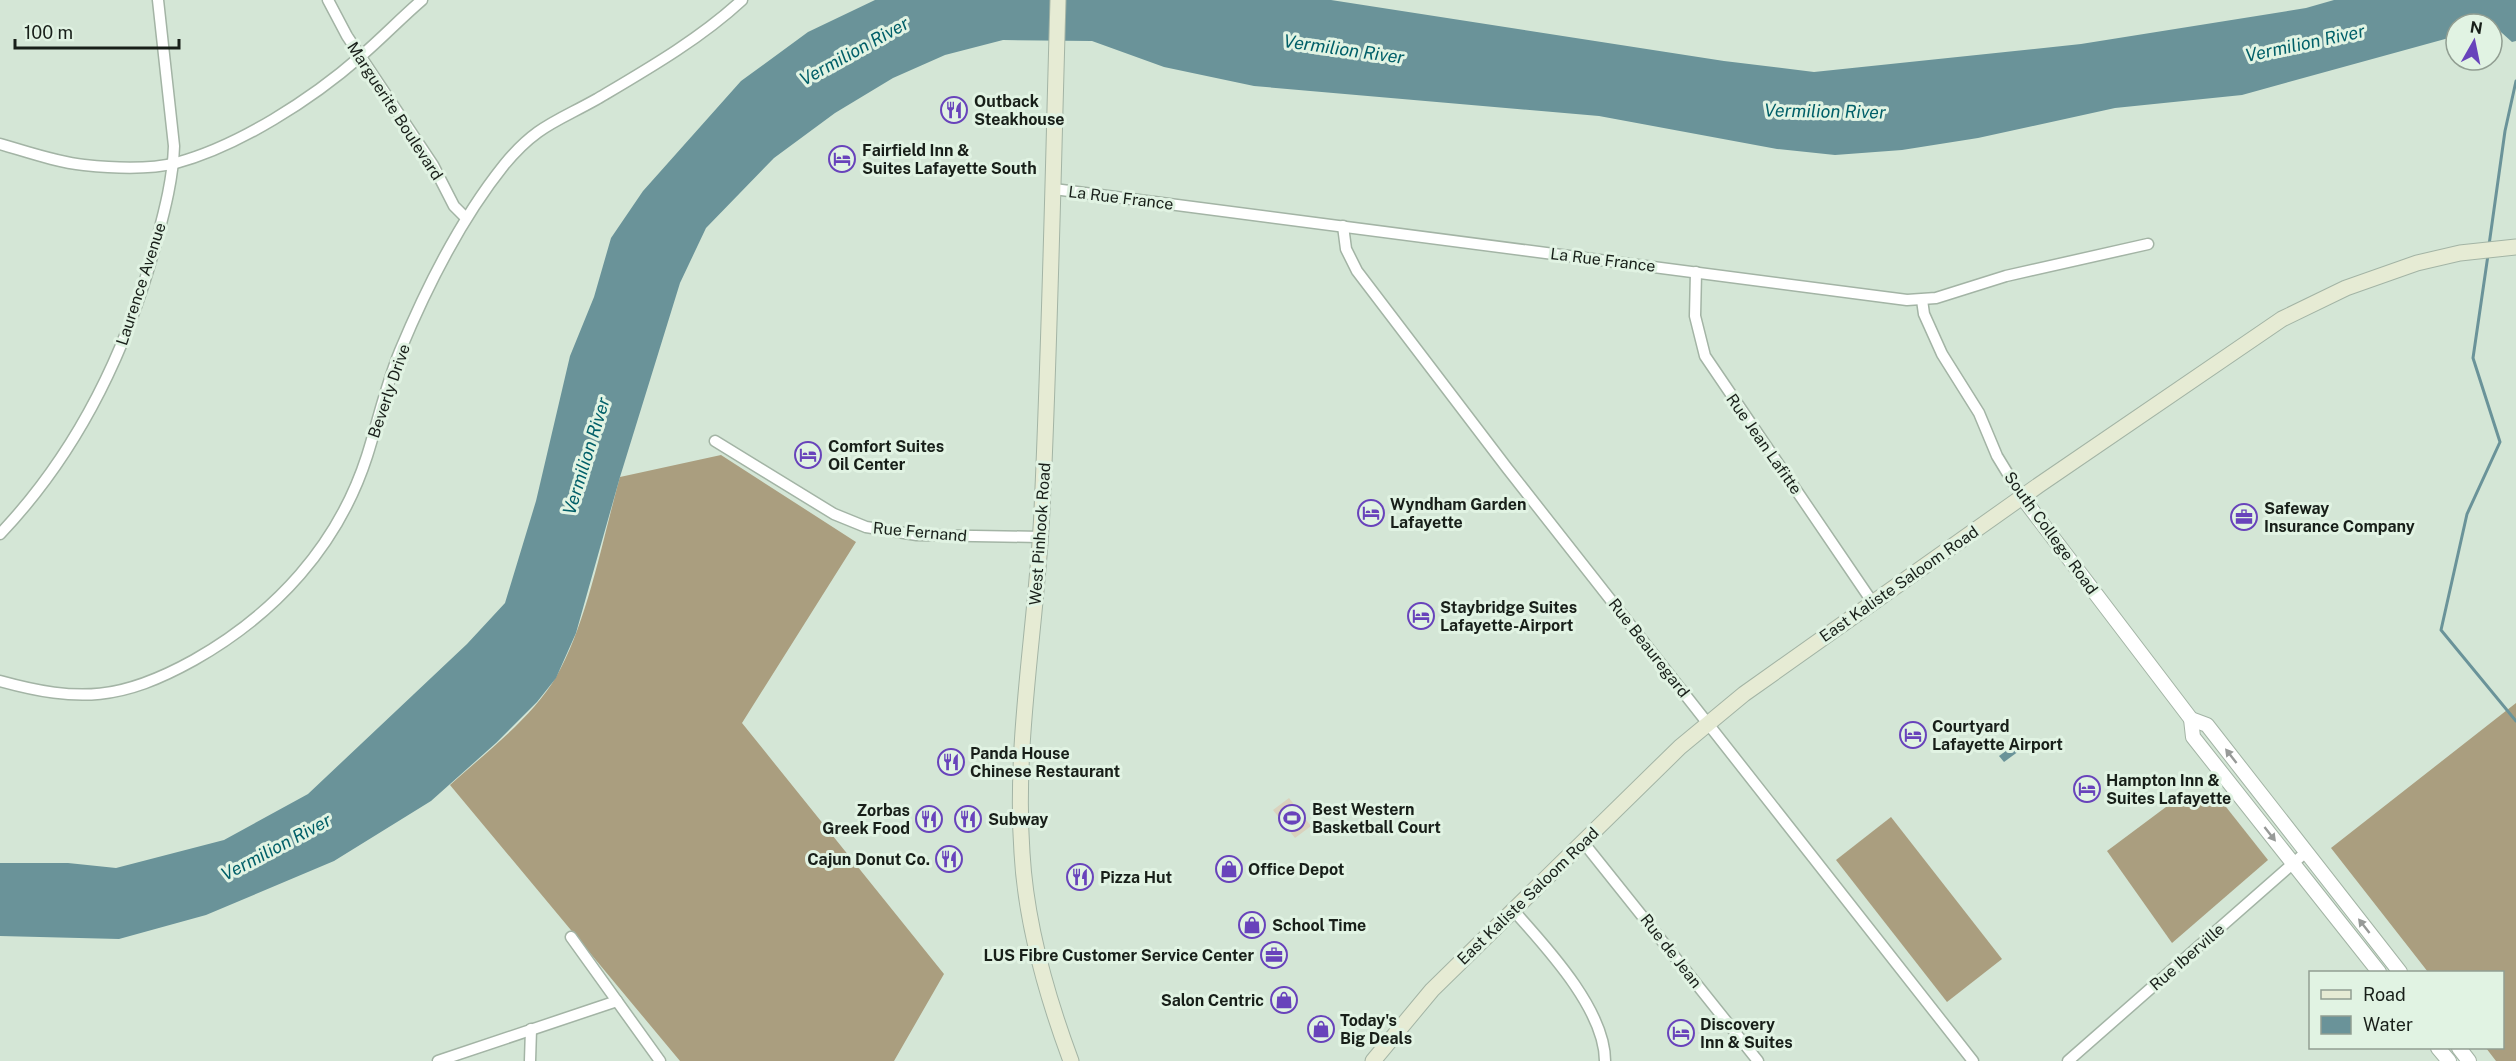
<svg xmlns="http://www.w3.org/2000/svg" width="2516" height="1061" viewBox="0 0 2516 1061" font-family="'Public Sans',sans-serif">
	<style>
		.green { fill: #dad2bd }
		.forest { fill: #aa9e7f }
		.water { fill: #6a9399 }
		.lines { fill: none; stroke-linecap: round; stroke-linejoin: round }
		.stream { stroke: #6a9399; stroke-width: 3 }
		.minor-casing { stroke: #a3b4a5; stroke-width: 13 }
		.tertiary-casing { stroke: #a3b4a5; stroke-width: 16 }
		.secondary-casing { stroke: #a3b4a5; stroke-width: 17 }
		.minor { stroke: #fff; stroke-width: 10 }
		.tertiary { stroke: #fff; stroke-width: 14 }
		.secondary { stroke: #e6ebd4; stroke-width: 15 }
		.oneway { fill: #979a98 }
		.labels { text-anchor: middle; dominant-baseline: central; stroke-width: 6; stroke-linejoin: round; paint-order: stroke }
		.poi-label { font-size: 16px; font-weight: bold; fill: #181f19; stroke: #e1f3e3; text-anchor: start }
		.street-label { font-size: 16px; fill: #181f19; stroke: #e1f3e3 }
		.water-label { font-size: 18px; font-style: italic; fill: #005f68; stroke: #e1f3e3 }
	</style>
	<rect width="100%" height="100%" fill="#d4e6d6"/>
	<path class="green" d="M1289,798l22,28 -16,12 -22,-28z"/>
	<g class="forest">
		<path d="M721,455l135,87 -114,181 202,251 -50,87h-214l-230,-276c34,-31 82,-67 106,-108 31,-53 47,-140 64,-200z"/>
		<path d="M2516,703v358h-20l-10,-13h16v-76h-74l-97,-124z"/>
		<path d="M2215,793l53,67 -96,83 -65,-92 63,-47z"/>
		<path d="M1891,817l111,142 -55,43 -111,-142z"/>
	</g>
	<g class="water">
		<path d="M875,0h456l393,61 90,11 267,-28 225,-36 28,-8h182v41l-4,1 -20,-18h-36v12l-214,59 -127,13 -137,30 -76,12 -67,5 -58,-6 -178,-33 -345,-30 -90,-19 -72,-26 -89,-1 -58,15 -52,23 -58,35 -61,45 -68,70 -26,55 -60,194 -44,156 -20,45 -19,24 -41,41 -65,58 -97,60 -128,54 -87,24 -119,-3v-73h68l48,5 108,-28 84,-46 159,-150 38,-41 31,-102 34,-145 24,-59 17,-59 32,-47 98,-110 67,-49z"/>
		<path d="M2014,745l5,6 -15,11 -5,-6z"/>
	</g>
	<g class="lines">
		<g class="stream">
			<path d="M2489,245l16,-114 11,-50"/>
			<path d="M2488,255l-15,103 27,84 -33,72 -26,116 75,91"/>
		</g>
		<defs>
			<g id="minor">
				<path d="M328,0l19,36 86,129 21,41 12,12"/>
				<path d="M0,144c28,8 56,18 84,21 28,3 64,5 92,-2 63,-17 136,-64 185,-107 21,-18 40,-38 61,-56"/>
				<path d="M1054,189l853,111 29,-2 70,-22 142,-32"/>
				<path d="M1343,226l3,23 11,22 150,197 466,593"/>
				<path d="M1696,272l-1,44 10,40 168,247"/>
				<path d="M1922,300l2,14 18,40 37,59 18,43 25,41"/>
				<path d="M715,441l119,73 32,13 51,8 124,2"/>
				<path d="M0,534c78,-82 128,-186 157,-295 8,-30 16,-61 17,-93l-16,-146"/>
				<path d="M0,681c80,22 122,19 194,-21 81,-46 144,-114 173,-204 11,-35 19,-71 33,-105 27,-65 60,-131 104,-186 32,-39 52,-43 93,-66 49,-29 103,-60 145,-99"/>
				<path d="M1583,842l175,219"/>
				<path d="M1514,911c33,37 91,99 91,150"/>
				<path d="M571,937l89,124"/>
				<path d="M438,1061l179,-60"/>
				<path d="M530,1061l1,-32"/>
				<path d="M2068,1061l238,-209"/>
			</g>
			<g id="tertiary">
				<path d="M2022,497l169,222 16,6 193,247"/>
				<path d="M2191,719l2,18 186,235"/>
				<path d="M2438,1048l11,13"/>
				<path d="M2459,1048l10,13"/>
			</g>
			<g id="secondary">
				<path d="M1058,0c-5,170 -8,340 -16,510 -5,114 -28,228 -20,343 4,71 24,141 49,208"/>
				<path d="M1373,1061l59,-71 248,-243 64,-53 295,-209 243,-166 64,-31 71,-25 43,-10 56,-6"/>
			</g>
		</defs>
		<use href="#minor" class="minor-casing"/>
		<use href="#tertiary" class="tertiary-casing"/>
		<use href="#secondary" class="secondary-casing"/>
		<use href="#minor" class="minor"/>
		<use href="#tertiary" class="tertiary"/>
		<use href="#secondary" class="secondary"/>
	</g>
	<defs><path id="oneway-solid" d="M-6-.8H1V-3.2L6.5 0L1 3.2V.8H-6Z" transform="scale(1.5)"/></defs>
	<g class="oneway">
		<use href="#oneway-solid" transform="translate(2231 756) rotate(-128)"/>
		<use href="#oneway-solid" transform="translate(2270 834) rotate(52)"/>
		<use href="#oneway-solid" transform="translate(2364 926) rotate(-128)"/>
	</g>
	<defs>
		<symbol id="restaurant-ring" viewBox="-11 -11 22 22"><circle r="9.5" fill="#e1f3e3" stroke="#6843bb" stroke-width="1.5"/><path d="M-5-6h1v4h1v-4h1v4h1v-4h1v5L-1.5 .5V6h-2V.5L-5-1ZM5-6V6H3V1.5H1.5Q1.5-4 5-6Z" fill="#6843bb"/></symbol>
		<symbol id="hotel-ring" viewBox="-11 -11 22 22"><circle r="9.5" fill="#e1f3e3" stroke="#6843bb" stroke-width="1.5"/><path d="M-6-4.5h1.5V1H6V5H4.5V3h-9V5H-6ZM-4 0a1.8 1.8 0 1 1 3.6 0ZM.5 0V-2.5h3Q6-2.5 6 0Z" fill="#6843bb"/></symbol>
		<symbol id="office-ring" viewBox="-11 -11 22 22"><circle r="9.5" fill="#e1f3e3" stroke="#6843bb" stroke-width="1.5"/><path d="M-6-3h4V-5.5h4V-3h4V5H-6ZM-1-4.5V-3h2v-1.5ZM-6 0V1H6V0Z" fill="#6843bb"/></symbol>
		<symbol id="stadium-ring" viewBox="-11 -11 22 22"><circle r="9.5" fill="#e1f3e3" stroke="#6843bb" stroke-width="1.5"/><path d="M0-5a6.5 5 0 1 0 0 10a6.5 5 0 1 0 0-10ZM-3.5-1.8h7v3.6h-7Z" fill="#6843bb"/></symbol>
		<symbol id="shop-ring" viewBox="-11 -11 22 22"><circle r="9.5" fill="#e1f3e3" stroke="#6843bb" stroke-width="1.5"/><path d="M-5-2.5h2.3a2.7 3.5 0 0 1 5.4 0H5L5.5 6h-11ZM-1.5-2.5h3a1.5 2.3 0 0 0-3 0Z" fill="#6843bb"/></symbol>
	</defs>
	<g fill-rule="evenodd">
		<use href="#restaurant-ring" x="939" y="95" width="30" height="30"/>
		<use href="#hotel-ring" x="827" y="144" width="30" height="30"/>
		<use href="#hotel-ring" x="793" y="440" width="30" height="30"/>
		<use href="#hotel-ring" x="1356" y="498" width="30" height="30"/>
		<use href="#office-ring" x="2229" y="502" width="30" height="30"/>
		<use href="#hotel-ring" x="1406" y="601" width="30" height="30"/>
		<use href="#hotel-ring" x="1898" y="720" width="30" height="30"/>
		<use href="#restaurant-ring" x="936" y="747" width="30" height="30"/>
		<use href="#hotel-ring" x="2072" y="774" width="30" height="30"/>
		<use href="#stadium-ring" x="1277" y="803" width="30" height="30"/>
		<use href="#restaurant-ring" x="914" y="804" width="30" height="30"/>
		<use href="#restaurant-ring" x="953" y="804" width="30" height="30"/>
		<use href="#restaurant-ring" x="934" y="844" width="30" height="30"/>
		<use href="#shop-ring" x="1214" y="854" width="30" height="30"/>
		<use href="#restaurant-ring" x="1065" y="862" width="30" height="30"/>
		<use href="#shop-ring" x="1237" y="910" width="30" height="30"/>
		<use href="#office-ring" x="1259" y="940" width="30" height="30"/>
		<use href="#shop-ring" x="1269" y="985" width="30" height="30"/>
		<use href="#shop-ring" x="1306" y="1014" width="30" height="30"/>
		<use href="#hotel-ring" x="1666" y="1018" width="30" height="30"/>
	</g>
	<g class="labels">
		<g class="poi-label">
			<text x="974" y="101">Outback<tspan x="974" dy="18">Steakhouse</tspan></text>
			<text x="862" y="150">Fairfield Inn &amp;<tspan x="862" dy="18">Suites Lafayette South</tspan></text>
			<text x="828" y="446">Comfort Suites<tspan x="828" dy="18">Oil Center</tspan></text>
			<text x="1390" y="504">Wyndham Garden<tspan x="1390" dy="18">Lafayette</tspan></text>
			<text x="2264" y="508">Safeway<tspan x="2264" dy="18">Insurance Company</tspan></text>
			<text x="1440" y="607">Staybridge Suites<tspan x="1440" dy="18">Lafayette-Airport</tspan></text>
			<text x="1932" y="726">Courtyard<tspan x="1932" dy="18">Lafayette Airport</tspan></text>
			<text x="970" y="753">Panda House<tspan x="970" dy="18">Chinese Restaurant</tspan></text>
			<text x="2106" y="780">Hampton Inn &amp;<tspan x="2106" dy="18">Suites Lafayette</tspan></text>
			<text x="1312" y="809">Best Western<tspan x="1312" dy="18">Basketball Court</tspan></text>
			<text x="910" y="810" text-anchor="end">Zorbas<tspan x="910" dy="18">Greek Food</tspan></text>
			<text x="988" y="819">Subway</text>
			<text x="930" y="859" text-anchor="end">Cajun Donut Co.</text>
			<text x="1248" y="869">Office Depot</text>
			<text x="1100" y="877">Pizza Hut</text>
			<text x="1272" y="925">School Time</text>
			<text x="1254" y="955" text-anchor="end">LUS Fibre Customer Service Center</text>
			<text x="1264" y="1000" text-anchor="end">Salon Centric</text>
			<text x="1340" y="1020">Today's<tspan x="1340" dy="18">Big Deals</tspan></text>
			<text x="1700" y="1024">Discovery<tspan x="1700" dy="18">Inn &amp; Suites</tspan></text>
		</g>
		<g class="street-label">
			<text transform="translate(395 111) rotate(57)">Marguerite Boulevard</text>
			<text transform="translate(1121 198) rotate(7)">La Rue France</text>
			<text transform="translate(1603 260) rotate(7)">La Rue France</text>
			<text transform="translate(141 284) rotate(-72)">Laurence Avenue</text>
			<text transform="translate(389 391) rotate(-71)">Beverly Drive</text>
			<text transform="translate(1764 444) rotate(55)">Rue Jean Lafitte</text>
			<text transform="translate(920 532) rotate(5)">Rue Fernand</text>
			<text transform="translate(2051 533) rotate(54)">South College Road</text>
			<text transform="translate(1040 534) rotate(-86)">West Pinhook Road</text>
			<text transform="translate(1899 584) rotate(-35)">East Kaliste Saloom Road</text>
			<text transform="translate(1649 648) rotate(52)">Rue Beauregard</text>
			<text transform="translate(1528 896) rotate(-44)">East Kaliste Saloom Road</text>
			<text transform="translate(1671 951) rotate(52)">Rue de Jean</text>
			<text transform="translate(2187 957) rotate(-41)">Rue Iberville</text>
		</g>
		<g class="water-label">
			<text transform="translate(2305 43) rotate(-12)">Vermilion River</text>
			<text transform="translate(1344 49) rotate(8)">Vermilion River</text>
			<text transform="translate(854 51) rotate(-29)">Vermilion River</text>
			<text transform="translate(1825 111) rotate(1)">Vermilion River</text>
			<text transform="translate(586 456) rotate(-73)">Vermilion River</text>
			<text transform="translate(276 847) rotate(-28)">Vermilion River</text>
		</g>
	</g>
	<rect x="2309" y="971" width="195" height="78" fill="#e1f3e3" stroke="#919e92" stroke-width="1.5"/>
	<rect x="2321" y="990" width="30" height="9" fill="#e6ebd4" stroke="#919e92" stroke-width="1.5"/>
	<text x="2363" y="1001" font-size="18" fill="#181f19">Road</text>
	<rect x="2321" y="1016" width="30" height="18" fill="#6a9399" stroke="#919e92" stroke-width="1.5"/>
	<text x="2363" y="1031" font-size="18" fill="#181f19">Water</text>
	<g transform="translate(2474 42) rotate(9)"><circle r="28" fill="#e1f3e3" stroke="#919e92" stroke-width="1.5"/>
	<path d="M0-4.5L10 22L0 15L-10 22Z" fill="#6843bb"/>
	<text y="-9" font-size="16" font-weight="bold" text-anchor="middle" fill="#181f19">N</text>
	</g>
	<path d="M15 39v9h164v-9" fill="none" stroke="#181f19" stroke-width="3"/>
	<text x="24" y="39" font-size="18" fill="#181f19" stroke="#e1f3e3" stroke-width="4.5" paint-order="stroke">100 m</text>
</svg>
